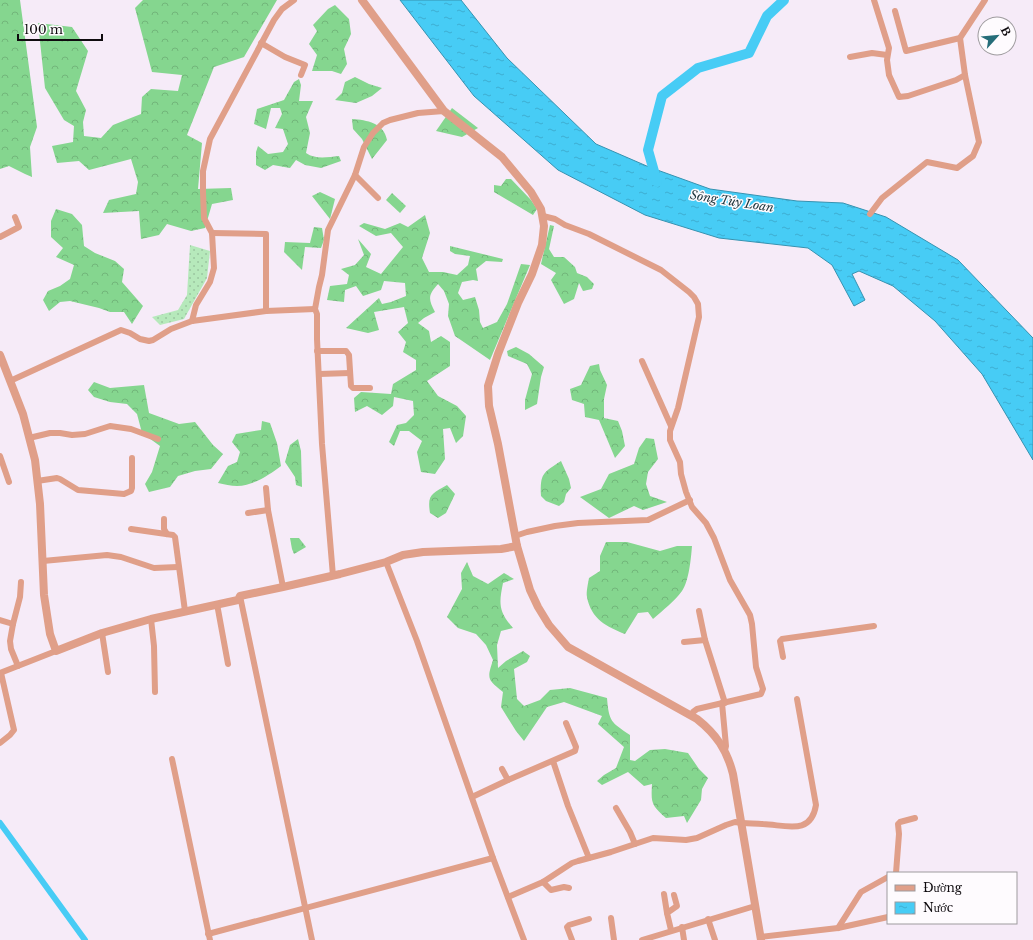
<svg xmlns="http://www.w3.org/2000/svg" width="1033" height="940" viewBox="0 0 1033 940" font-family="'Libre Baskerville',serif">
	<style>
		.grass { fill: url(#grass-dots) }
		.forest { fill: url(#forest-crowns) }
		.water { fill: url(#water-ripples); stroke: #3692b0 }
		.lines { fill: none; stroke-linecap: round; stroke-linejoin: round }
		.canal { stroke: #47ccf5; stroke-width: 6 }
		.river { stroke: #47ccf5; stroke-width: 10 }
		.minor { stroke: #e09f89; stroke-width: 6 }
		.tertiary { stroke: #e09f89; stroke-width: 8 }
		.labels { text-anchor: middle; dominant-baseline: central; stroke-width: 3; stroke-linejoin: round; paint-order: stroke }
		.water-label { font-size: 12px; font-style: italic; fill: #1c333a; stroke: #fefbfe }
	</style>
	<defs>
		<pattern id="grass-dots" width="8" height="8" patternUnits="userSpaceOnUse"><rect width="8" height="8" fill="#b6e9bb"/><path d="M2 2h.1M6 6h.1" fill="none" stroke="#9bc6a0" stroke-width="1.8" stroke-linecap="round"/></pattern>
		<pattern id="forest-crowns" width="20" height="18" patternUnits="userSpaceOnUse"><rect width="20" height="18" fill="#85d68f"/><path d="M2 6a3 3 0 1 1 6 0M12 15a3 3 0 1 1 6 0" fill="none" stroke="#72b67a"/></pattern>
		<pattern id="water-ripples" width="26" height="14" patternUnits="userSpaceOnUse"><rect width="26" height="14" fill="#47ccf5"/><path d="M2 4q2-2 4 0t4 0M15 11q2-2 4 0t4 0" fill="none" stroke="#3daed1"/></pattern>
	</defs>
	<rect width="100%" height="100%" fill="#f6ebf8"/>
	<path class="grass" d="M190,245l20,6 -3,27 -23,41 -24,6 -8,-8 26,-7 9,-15z"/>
	<g class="forest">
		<path d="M0,0h20l17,127 -7,20 2,30 -7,-3 -16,-8 -9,3z"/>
		<path d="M143,0h134l-33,57 -30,10 -27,68 15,8 -4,46 33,-1 2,12 -21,4 -7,24 -14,3 -24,-7 -8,11 -18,4 -2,-28 -36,2 6,-13 27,-6 2,-12 -7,-23 -42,11 -10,-9 -22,2 -5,-17 21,-4 1,-16 -10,-6 -19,-32 -7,-65 34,4 16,24 -12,40 10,19 -3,12 1,14 17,2 12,-13 28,-11 1,-17 9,-8 27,2 4,-16 -30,-3 -17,-64z"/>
		<path d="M335,5l14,14 2,15 -7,15 3,15 -6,10 -9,-3h-20l5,-16 -8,-11 8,-13 -4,-6 15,-16z"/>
		<path d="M355,77l14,7 13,4 -10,8 -16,7 -21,-3 7,-7 3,-11z"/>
		<path d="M299,79l2,6 -2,16h14l-7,16 4,16 -4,20c10,7 22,4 33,3l2,5 -20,7 -16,-3 -9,-5 -6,8 -17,-3 -8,5 -9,-5v-13l2,-6 10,8 15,-2 5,-8 -5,-15 -8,-1 7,-14 -2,-6h-9l-5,21 -12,-5 3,-15 27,-9 10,-18z"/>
		<path d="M452,108l26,20 -16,9 -26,-6z"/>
		<path d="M352,119c15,1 32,4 35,21l-15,19 -10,-20 -9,-10z"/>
		<path d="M506,179h5l20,21 6,9 -4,6 -39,-23v-7l7,1z"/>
		<path d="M320,192l15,7 -5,20 -18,-23z"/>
		<path d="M392,193l14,13 -6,7 -14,-13z"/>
		<path d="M56,209l16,5 10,11 2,21 11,7 20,8 9,8 -2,13 21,24 -11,18 -8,-12h-14l-11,-4 -29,-7 -10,1 -11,9 -6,-11 5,-9 12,-5 10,-7 4,-14 -18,-8 7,-9 -12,-11v-16z"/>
		<path d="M425,215l5,18 -8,25 7,14h14l14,3 11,-10 2,-9 -15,-2 -5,-3v-5l53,13 -1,3 -16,-1 -10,8 2,12 -5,-1 -11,2 -4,11 5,7 12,-3 4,13 1,12 3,6 14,-6 10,-18 14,-40 9,1 -40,95 -35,-24 -7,-20 1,-12 -5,-13 -6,-7c-10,11 -10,15 -3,28l-11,6 -6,5 11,8 2,11 10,-6 9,6v24l-23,15 11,15 19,10 9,10 -3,20 -7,7 -6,-15 -7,1 2,30 -10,15 -14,-2 -4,-20 5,-11 -13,-10h-9l-6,15 -5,-4 8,-17 9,-2 8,-8 -1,-14 -19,-4 -1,9 -11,9 -15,-9 -12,6 -1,-14 7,-6 30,2 2,-10 23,-14v-10l-13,-8 3,-10 -8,-10 10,-9 -4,-16 -30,5 5,18 -11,3 -22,-5 33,-30 3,6 9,-2 15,-6 -1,-13 -21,-2 -3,9 -18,6 -7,-10 -11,4 -1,12 -17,-2 3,-14 17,-2 2,-9 -8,-6 14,-4 9,-10 -6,-16 13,15 -5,13 15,7 22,-27 -12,-14 -15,3 -17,-10 5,-3 21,6 15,-6 8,4z"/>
		<path d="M550,225l4,1 -5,23 5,8h10l11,10 2,6 10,4 7,7 -2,5 -9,2 -4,-8 -5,16 -10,5 -13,-24 5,-7 -15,-9z"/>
		<path d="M314,227l8,1 2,12 -3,8 -16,-1 -3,23 -18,-18 1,-10 25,1z"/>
		<path d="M516,347l13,7 15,13 -3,10 -4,27 -12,6v-10l7,-26 -5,-10 -19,-8 -1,-5z"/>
		<path d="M599,364l1,6 7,15 -3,14v19l14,3 4,10 3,15 -10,12 -16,-38 -14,-3 -1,-13 -12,-4 -2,-11 11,-4 9,-19z"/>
		<path d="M94,382l16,6 34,-3 5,28 30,11 16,-2 18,23 10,9 -12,15 -16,2 -17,5 -8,11 -21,5 -4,-8 7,-12 8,-26 -18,-13 -5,-19 -10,-10 -17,-2 -16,-5 -6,-7z"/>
		<path d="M262,421l8,2 7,20 4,23c-12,9 -28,20 -44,20 -6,0 -13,-2 -19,-3l10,-17 9,-4 3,-10 -8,-10 4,-8 25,-4z"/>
		<path d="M646,438l8,1 4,20 -10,13 -2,12 4,12 17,6 -24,8 -9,-4 -25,12 -29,-21 21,-8 8,-15 25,-10 5,-16z"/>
		<path d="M298,439l3,12 1,36 -6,-2 -1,-8 -10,-15 5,-17z"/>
		<path d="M561,461l8,18 2,9 -5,6 -2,8 -5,4 -13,-5 -5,-5c-1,-23 2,-23 20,-35z"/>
		<path d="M447,485l8,9 -9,19 -8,5 -8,-5c-3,-19 2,-19 17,-28z"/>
		<path d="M290,538h9l7,9 -12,7 -2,-5z"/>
		<path d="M606,542h21l33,9 17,-5h15c-1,12 -3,35 -10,45 -8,11 -19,19 -29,28l-5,-7 -10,1 -13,21c-18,-7 -34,-15 -38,-37 -1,-5 1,-13 2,-19l11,-7v-15z"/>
		<path d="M467,562l6,14 15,8 16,-11 10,6 -11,4c-4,20 -5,28 10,45l-12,3 -4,14 1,23 8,-7 17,-10 7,5 -3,6 -13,7 3,30 7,7 16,-6 10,-10 20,-2 37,10c2,24 4,24 23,37v25l5,1 15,-11 15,-1 23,4 11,16 9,9 -6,11 -1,11 -14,23 -3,-7 -18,2c-15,-13 -15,-15 -14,-34l-8,2 -16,-14 -26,13 -5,-4 7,-6 12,-7 8,-21 -26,-23 4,-8 -38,-14 -17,5 -23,34 -8,-10 -15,-24 2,-15c-16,-13 -16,-13 -10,-32l-7,-15 -10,-11 -18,-6 -11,-11 15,-28 -1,-16z"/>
	</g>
	<path class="water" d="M400,0h61l46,58 89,86 53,23 61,22 87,12 46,2 43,14 72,43 75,78v122l-51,-86 -47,-53 -42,-35 -34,-15 -7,3 13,26 -11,6 -22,-41 -24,-17 -89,-10 -74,-23 -87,-45 -84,-74z"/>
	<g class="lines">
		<path class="canal" d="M0,823l85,117"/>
		<path class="river" d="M657,182l-9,-32 14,-54 36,-28 51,-15 18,-37 17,-16"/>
		<g class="minor">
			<path d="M874,0l15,48 -2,12 2,15 10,22 9,-1 48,-16 9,-5"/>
			<path d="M895,11l11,40 54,-13 25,-38"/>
			<path d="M261,43l24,14 20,8 -4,10"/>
			<path d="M850,57l22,-4 15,2"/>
			<path d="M355,175l23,23"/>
			<path d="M870,214l12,-16 45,-36 30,6 16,-12 6,-14 -14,-67 -5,-37"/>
			<path d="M543,216l12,3 10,6 24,9 72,36 28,22 5,5 4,7 1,13 -21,91 -8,23v9l10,22 1,12 5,18 6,15 14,16 8,15 16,42 20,35 2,9 4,43 7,22 -2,5 -64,15 -4,3 -2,4"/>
			<path d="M212,233l54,1v77"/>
			<path d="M0,237l19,-10 -4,-10"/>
			<path d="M192,321l4,-16 14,-23 4,-14 -2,-35 -8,-15 -1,-26v-21l7,-32 64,-119 8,-11 12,-9"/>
			<path d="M317,351h29l3,4 2,31 2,2h17"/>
			<path d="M642,361l29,65"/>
			<path d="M319,374l31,-1"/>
			<path d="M10,381l111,-51 9,3 10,6 9,2 4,-1 18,-11 21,-8 74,-10 49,-2"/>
			<path d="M29,438l21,-5h10l12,2 13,-1 25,-8 21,3 27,10"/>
			<path d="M0,456l9,26"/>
			<path d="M37,481l20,-3 3,1 18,11 46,4 7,-3 1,-3v-30"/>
			<path d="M266,488l2,22 15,77"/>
			<path d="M248,513l20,-3"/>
			<path d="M164,519v10l3,5"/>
			<path d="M131,529l42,6 2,2 10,74"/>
			<path d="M515,536l12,-4 28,-6 23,-3 70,-3 42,-20"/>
			<path d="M43,561l64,-6 14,2 33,11 24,-1"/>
			<path d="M386,562l31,79 76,217 31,82"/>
			<path d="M333,576l-11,-132 -5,-105v-25l-2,-5 4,-22 3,-12 6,-45 27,-55 9,-28 9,-14 10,-10 7,-3 28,-7 26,-2"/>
			<path d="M240,596l72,344"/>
			<path d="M217,604l11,60"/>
			<path d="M699,611l6,29 20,63"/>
			<path d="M151,619l3,27 1,46"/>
			<path d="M0,620l13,4"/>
			<path d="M102,633l6,39"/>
			<path d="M684,642l21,-2"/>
			<path d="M783,657l-3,-16 2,-2 92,-13"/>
			<path d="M18,666l-7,-17 -1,-8 3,-17 7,-27 1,-15"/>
			<path d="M0,673l56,-22"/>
			<path d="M722,703l4,43 -1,4"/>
			<path d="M0,743l10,-8 4,-5 -13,-57"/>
			<path d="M172,759l38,181"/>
			<path d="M553,761l15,45 21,52"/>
			<path d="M502,769l6,11 67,-29 1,-4 -10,-24"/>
			<path d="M472,797l36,-17"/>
			<path d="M616,808l14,24 5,12"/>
			<path d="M896,873l3,-39 -1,-10 2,-2 15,-4"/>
			<path d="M543,882l8,8 13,-3 5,1"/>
			<path d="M664,894l3,19"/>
			<path d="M508,897l35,-15 29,-19 6,-2 33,-9 42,-14 33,2 11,-2 29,-13 9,-3c10,2 19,1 28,2 23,1 48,12 53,-19l-19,-106"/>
			<path d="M611,918l3,22"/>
			<path d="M708,919l7,21"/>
			<path d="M682,927l2,13"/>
			<path d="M838,928l23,-36 27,-15"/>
			<path d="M671,930l-4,-17 10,-7 -3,-11"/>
			<path d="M208,934l285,-76"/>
			<path d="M760,937l78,-9 50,-11"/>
			<path d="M572,940l-5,-13 2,-2 20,-6"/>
			<path d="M642,940l113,-34"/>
		</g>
		<g class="tertiary">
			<path d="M362,0l82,111 58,46 29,35 10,17 3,17 -2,19 -10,29 -14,29 -20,51 -10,32 1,20 9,38 19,102 13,44 8,17 11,18 19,22 129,72c19,15 30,31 36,55l28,166"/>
			<path d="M0,355l23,59 12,46 5,44 4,91 6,39 6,17 46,-18 49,-14 87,-19 2,-4 43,-9 57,-13 46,-12 17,-7 20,-3 78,-3 16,-3"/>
		</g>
	</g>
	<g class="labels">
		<g class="water-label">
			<text transform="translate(732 201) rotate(9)">Sông Túy Loan</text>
		</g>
	</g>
	<rect x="887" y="872" width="130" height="52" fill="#fefbfe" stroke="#9e9b9e"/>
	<rect x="895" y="885" width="20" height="6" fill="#e09f89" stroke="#9e9b9e"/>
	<text x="923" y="892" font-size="12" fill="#0f0b0f">Đường</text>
	<rect x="895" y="902" width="20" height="12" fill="url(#water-ripples)" stroke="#9e9b9e"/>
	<text x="923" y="912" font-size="12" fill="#0f0b0f">Nước</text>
	<g transform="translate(997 36) rotate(63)"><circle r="19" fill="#fefbfe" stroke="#9e9b9e"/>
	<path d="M0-3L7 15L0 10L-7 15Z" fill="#256d79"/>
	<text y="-6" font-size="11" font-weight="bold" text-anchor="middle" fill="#0f0b0f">B</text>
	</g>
	<path d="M18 34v6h84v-6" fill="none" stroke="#0f0b0f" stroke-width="2"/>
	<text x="24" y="34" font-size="12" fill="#0f0b0f" stroke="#fefbfe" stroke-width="3" paint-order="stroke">100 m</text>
</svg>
